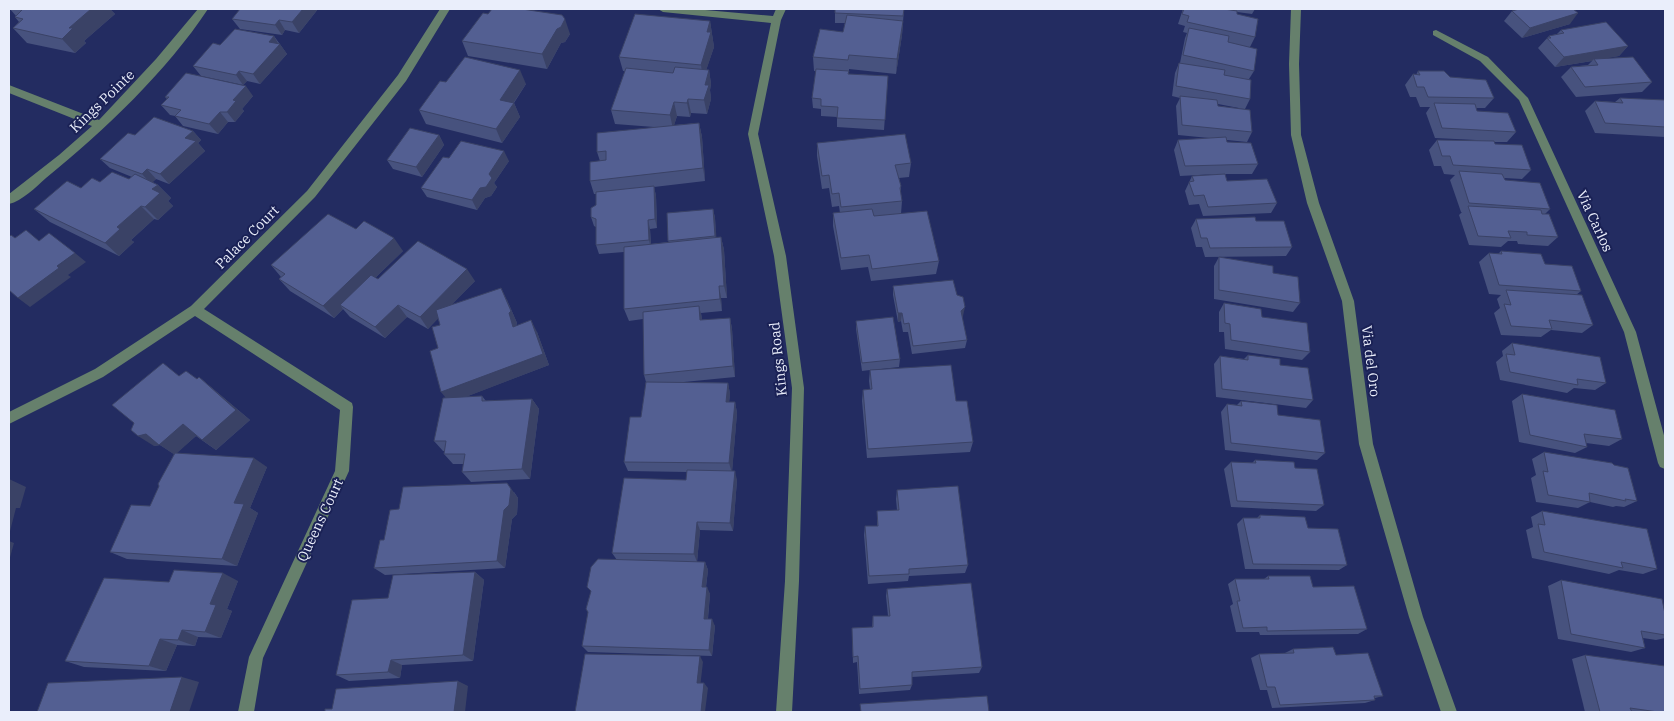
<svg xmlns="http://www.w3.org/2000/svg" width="1674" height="721" viewBox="0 0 1674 721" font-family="'IBM Plex Serif',serif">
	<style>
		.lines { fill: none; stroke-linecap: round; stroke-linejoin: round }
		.minor { fill: #66806c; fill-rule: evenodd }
		.wall { fill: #47527e; fill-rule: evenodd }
		.shaded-wall { fill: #3a4266 }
		.building { fill: #535f92; stroke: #3a4266 }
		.labels { text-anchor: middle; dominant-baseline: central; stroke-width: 4; stroke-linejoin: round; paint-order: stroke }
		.street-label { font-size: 14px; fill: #eaeefb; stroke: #1a2155 }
	</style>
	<rect width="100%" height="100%" fill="#232c61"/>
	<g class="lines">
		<g class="minor">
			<path d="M198,9h10c-41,62 -104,122 -162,169 -10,9 -24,23 -37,26v-10l50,-39 33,-29 -83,-33v-8l90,35 57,-61z"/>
			<path d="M440,9h10l-44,72 -91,116 -111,112 148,94 1,4 -4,64 -86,187 -9,54h-16l11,-55 86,-186 5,-61 -145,-94 -92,61 -94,47v-12l86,-43 96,-63 116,-115 91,-116z"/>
			<path d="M658,9h36l79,7 3,-7h10l-5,11 -23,114 28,122 18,132 -5,193 -7,131h-16l9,-131 7,-193 -18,-132 -26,-122 23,-111 -108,-11z"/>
			<path d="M1291,9h10l-2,55 2,71 18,68 35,98 19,143 50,173 34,95h-16l-32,-95 -50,-173 -17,-143 -35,-98 -16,-68 -2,-71z"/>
			<path d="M1436,30l52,27 40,41 108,234 29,107v30l-5,-2 -2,-4 -34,-131 -105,-232 -39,-39 -47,-26v-4z"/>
		</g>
	</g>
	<g class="wall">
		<path d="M10,9h100l5,5 -31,27 2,2 -11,10 -48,-10 -14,-15 6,-6 -4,-5 1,-1z"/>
		<path d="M318,9l-19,24 -14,-3 -3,5 -42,-6 -8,-10z"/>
		<path d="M835,9h69l-2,26 -6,39 -47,-5v5l39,2 -4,54 -47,-3v-10l-16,-1v-7l-8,-1 -1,-10 4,-27h-2l-1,-14 30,-25 2,-9h-10z"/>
		<path d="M1183,9h72l-3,5 -15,-2v2l18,23 -5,10 4,24 -5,8 1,20 -5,10 7,23 -5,10 -20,-2v2l31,22 -6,10h-27l2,7 50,22 -6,10 -68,3 -4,-12 -10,1 -4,-14 7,-15 25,-2 -37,2 -6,-26 4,-10 31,-2 -31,-3 -2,-29 4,-8 -8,-2 3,-23 4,-10h1l5,-25 2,-5 -4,-1 2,-6 -7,-2zM1218,104l26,5 -26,-3z"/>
		<path d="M1512,11l58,13 -48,14 -18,-17z"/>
		<path d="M710,21l4,26 -8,23h3l2,14 -1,6 1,9 -4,15 -16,-1 -1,4 -13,-1 -3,9 25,-2 3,14 3,44 -51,6 2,9 1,32 -7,1 1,15 18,-2 -1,-1 45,-32 2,9 1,20 5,-1 3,13 3,48h-6l1,13 -21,2 1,7 28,-2 2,11 3,48 -51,5 44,1 2,11 -1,8h6l2,11 -5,58 5,9 -4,51 -33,-1 -3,32h8l3,8 -2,17 4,7 -2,25 7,7 -3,30 -124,-4 -6,-6 35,-86 -5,-7 74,-73 1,-8 -59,-1 -4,-9 17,-45 5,-35 -2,-7 -1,-56 -14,2 -5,-12v-57l-25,2 -3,-9v-18l-2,-1 -3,-9 5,-12v-11h-2l-4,-13 10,-20 -3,-9 57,-25 -39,-3 -4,-14 14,-39h-2l-4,-14z"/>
		<path d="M1561,30l67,16 -9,10 -13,2 46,24 -10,10 -66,5 -15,-20 10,-10 17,-2 4,-4 -37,6 -17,-19 11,-12 8,-2z"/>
		<path d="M570,34l-5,8 -4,1 -14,26 -79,-13 -6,-15z"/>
		<path d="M274,36l13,18 -27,30 -13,-3 -4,4 -42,-9 -8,-10 27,-21z"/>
		<path d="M1418,71l32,6 44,21 -9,10h-9l1,3 39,21 -9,10h-12v2l36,26 -9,9 -18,-1 1,2 45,29 -5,5 13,23 -10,9 -30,-2 -1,-3h-9l-7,6 -32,-2 -10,-30 3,-3h-1l-11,-32 5,-5 -11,-1 -3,-8h-7l-5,-16 8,-10h39l-41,-2 -9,-25 4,-6h-10l-4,-10h-6l-5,-12 8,-11 3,1z"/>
		<path d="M446,82l80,2 -12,19 6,14 -18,26 -76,-19 -7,-14z"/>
		<path d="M253,96l-11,13 2,2 -9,11h-7l-10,12 -35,-8 -8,-10 -5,-1 -9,-10 6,-6 -2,-2z"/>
		<path d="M1620,98l45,3v36l-70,-4 -10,-22 10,-10 20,1z"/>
		<path d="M193,131l8,9 -3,3 7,8 -36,33 -13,-5 -4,3 6,3 13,13 -3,3 5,5 -15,14 -4,-1 -23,21 3,2 -15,14 -69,-34 -16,-13 47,-21 19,-6 29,-3 3,-2 -22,-9 -10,-9 35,-24z"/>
		<path d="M439,135l5,10 -22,32 -29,-8 -6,-9z"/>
		<path d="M817,143l94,20 -2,14 -10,1 2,8v8l1,7 -1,13 38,47 -3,13 -65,7 -3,-14 -27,3 -8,-44v-13h7l-1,-7 -7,1 -3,-19 -7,1 -5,-33z"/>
		<path d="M449,158l60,3 -15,22 3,4 -6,9 -6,2 -8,12 -50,-13 -6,-9z"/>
		<path d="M1196,219l60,2 36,26 -6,9 -81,1 -3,-10h-6l-5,-19z"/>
		<path d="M356,229l47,22 -28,27 3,1 97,2 -23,23 55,-4 10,23 -1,3 21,6 12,33 -84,32 17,-1 4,5 46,-2 7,10 -9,70 -59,3 -9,-10 2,-8h-11l-9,-10v-3h-1l-9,-10 12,-43 -8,-50 2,-23 -2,-7 -10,11 -21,-12 -22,21 -35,-21 -7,-8 -9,9 -44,-27 -11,-12 2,-2 -10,-12z"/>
		<path d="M1501,251l44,13 36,27 -5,4 17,30 -11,8 -31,-3 -10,7 -40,-2 -7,-22 6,-5 -3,-9 4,-4 -12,-1 -10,-32 10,-9 9,1z"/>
		<path d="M1219,257l54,16 27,30 -7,9 -79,-13v-33z"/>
		<path d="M893,286l64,9 6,21 -1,1 5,23 -2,8 -53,6 -4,-22h-5l-2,-11 -3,1 -5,-27z"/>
		<path d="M1224,303l38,14 48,35 -8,8 -77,-11 -1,-17h-5v-20z"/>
		<path d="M856,321l44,38 -1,8 -27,3 84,31 17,41 -3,10 -103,6 -5,-57 1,-11 7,-1 -1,-8 1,-11 -8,1 -6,-42z"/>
		<path d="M1512,343l94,40 -11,7 -21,-2 -7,5 -67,-13 -4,-18 7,-6 -1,-5z"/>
		<path d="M1248,355l65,45 -7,8 -90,-11 -2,-33 6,-8 24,3z"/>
		<path d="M179,376l18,3 2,-2 51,43 -34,30 -20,-14 -20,17 91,14 -17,41 8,5 -21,53 -110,-7 -17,-7 40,-46 24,-52 -14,-9 -6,1z"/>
		<path d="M1522,394l100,45 -13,7 -23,-3 1,4 -12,6 -56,-11 -7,-41z"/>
		<path d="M1241,401l37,14 47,38 -8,7 -92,-10 -4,-38 6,-8 10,1z"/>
		<path d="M1544,452l93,49 -13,6 -8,-1 -3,1 -23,-5 -12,6 -42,-6 -5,-24 5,-3 -4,-16z"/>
		<path d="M1255,460l69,45 -8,6 -85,-4 -7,-38 7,-7 21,1z"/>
		<path d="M897,490l71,75 -3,8 -56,3 -1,5 -40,3 -4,-49 1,-9h12v-15l20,-1 -1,-11z"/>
		<path d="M514,492l4,6 -1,16 -5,5 -7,49 -120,7 -11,-7 10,-28 15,-31z"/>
		<path d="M1542,511l115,58 -14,5 -24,-4 -10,4 -77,-16 -6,-28 7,-3 -2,-10z"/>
		<path d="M1260,515l87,50 -8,5 -94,-1 -8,-45 6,-6h14z"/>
		<path d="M475,572l9,8 -11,81 -71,4 -2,13 -51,3 -13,-6 52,-77z"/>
		<path d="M1268,576l45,11 54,42 -9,5 -98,1 -1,-3h-23l-6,-26 3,-2 -5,-20 7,-5h29z"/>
		<path d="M1561,580l104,34v24l-9,2 -13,-2 2,10 -14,4 -73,-13 -10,-53z"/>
		<path d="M238,581l-11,28 5,2 -11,27 -23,-1 -3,9 -18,-1 -11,26 -82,-4 -19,-6 104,-79z"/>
		<path d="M887,589l95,78 -3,6 -67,4v8l-2,5 -51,4 -2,-32 -4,1 -1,-35 20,-1 1,-11h15l-2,-20z"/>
		<path d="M1293,649l43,6 47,41 -8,2v2l-10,3 -93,5 -5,-18h-7l-9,-32 8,-4 26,-1z"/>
		<path d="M1585,655l80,57h-80l-13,-53z"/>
	</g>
	<g class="shaded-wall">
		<path d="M91,9h19l5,5 -31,27 2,2 -11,10 -13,-14 7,-11z"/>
		<path d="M303,9h15l-19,24 -7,-11z"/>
		<path d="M1578,13l-8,11 -48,14 8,-10z"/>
		<path d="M565,19l5,15 -5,8 -4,1 -14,26 -5,-15 15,-25z"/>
		<path d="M279,20l6,10 -3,5 -7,-10z"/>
		<path d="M710,21l4,26 -11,33 -2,-15 6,-33z"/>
		<path d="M903,21l-1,14 -6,39 1,-15z"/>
		<path d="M274,36l5,9 1,-1 7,10 -27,30 -7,-10 16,-32z"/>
		<path d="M1628,46l-9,10 -24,4 -1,-1 -2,2 -37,6 9,-10z"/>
		<path d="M520,70l6,14 -20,30 -6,-14z"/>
		<path d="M709,70l2,14 -1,6 1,9 -4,15 -3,-14 1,-15z"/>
		<path d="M239,71l8,10 -4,4 -7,-10z"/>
		<path d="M246,86l7,10 -11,13 2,2 -9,11 -8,-10 6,-12z"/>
		<path d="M688,99l3,14 -1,4 -3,-14z"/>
		<path d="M674,102l3,14 -4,13 -3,-14z"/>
		<path d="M514,103l6,14 -18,26 -6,-14z"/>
		<path d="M220,112l8,10 -10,12 -9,-10z"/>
		<path d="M699,123l3,14 3,44 -2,-13z"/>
		<path d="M193,131l8,9 -3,3 7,8 -36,33 -9,-10 25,-36z"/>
		<path d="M439,135l5,10 -22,32 -6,-10z"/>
		<path d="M504,151l5,10 -15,22 3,4 -6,9 -6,2 -8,12 -5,-10z"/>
		<path d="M147,169l9,10 -5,5 -9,-10z"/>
		<path d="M158,185l13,13 -3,3 5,5 -15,14 -13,-13 7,-18z"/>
		<path d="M654,186l2,10 1,32 -2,-9z"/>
		<path d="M141,206l13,13 -23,21 3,2 -15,14 -14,-13 12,-16z"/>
		<path d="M713,209l2,9 2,27 -2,-9z"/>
		<path d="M648,220l2,9 1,20 -2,-9z"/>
		<path d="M721,237l3,13 3,48 -3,-12z"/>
		<path d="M394,238l9,13 -59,57 -4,-3 3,4 -9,9 -11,-12z"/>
		<path d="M75,253l11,9 -18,13 3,2 -41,30 -12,-9 39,-32z"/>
		<path d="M467,269l8,12 -47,48 -8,-12z"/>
		<path d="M719,286l2,12 1,13 -2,-12z"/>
		<path d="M501,288l6,12 10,23 -1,2 4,13 -7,-11z"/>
		<path d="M398,305l9,12 -22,21 -10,-11z"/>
		<path d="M699,306l3,12 1,14 -3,-12z"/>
		<path d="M965,307l-2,9 -4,3 2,-8z"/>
		<path d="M898,313h4l-1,8 -3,1z"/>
		<path d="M730,318l2,11 3,48 -2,-11z"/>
		<path d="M531,320l6,12 12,33 -99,38 -9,-11z"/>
		<path d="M199,377l51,43 -34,30 -14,-10z"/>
		<path d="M728,383l2,11 -2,19 -2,-11z"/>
		<path d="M532,399l7,10 -9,70 -8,-10z"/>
		<path d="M735,402l2,11 -5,60 -3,-10z"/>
		<path d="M183,424l14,11 -22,20 -15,-10 -6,1 -16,-10z"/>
		<path d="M254,458l13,9 -17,41 8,5 -21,53 -15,-7 12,-56z"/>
		<path d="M735,471l2,9 -4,51 -3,-8z"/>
		<path d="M9,479l17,8 -6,21h-4l-7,27z"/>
		<path d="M507,483l11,15 -1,16 -5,5 -7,49 -8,-7z"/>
		<path d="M697,522l3,8 -3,32 -3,-8z"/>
		<path d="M9,541l5,2 -5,18z"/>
		<path d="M705,562l3,8 -3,24 -3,-7z"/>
		<path d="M475,572l9,8 -11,81 -10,-6z"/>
		<path d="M223,573l15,8 -11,28 5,2 -11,27 -16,-6 5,-28z"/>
		<path d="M707,587l3,7 -3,32 -3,-7z"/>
		<path d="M712,619l3,7 -3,30 -3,-6z"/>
		<path d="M182,630l16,7 -3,9 -17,-6z"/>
		<path d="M160,639l17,6 -11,26 -17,-5z"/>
		<path d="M700,656l3,6 -3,26 -3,-5z"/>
		<path d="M391,660l11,5 -2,13 -12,-6z"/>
		<path d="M182,677l17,5 -10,30h-19z"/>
		<path d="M458,681l10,5 -3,26h-11z"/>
		<path d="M704,683l4,5 -3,24h-4z"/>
	</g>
	<g class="building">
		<path d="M17,9h74l-22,19h4l-11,11 -49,-11 10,-9 -8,-2 7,-7z"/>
		<path d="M240,9h63l-11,13 -13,-2 -4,5 -43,-6z"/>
		<path d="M492,9h30l40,6 3,4 -4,8 -4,2 -15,25 -80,-13 21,-28 5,1z"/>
		<path d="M835,9h69l-1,7 -68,-3z"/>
		<path d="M1184,9h40l13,2v3l21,5 -3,18 -68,-15 2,-6 -7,-2z"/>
		<path d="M1519,9h54l5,4 -48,15 -18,-17z"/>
		<path d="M635,14l75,7 -3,11h4l-10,33 -82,-8z"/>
		<path d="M847,15l56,6 -6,38 -48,-4 -1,5 -35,-3 7,-28 23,3z"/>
		<path d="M1606,22l22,24 -64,11 -17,-19h4l-2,-2 15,-3 -3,-3z"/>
		<path d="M1189,28l40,8 -1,6 29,7 -3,22 -71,-16z"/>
		<path d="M235,29l39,7 -5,6 11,2 -27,30 -14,-3 -3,4 -43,-9 20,-23 7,2z"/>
		<path d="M465,57l55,13 -20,30 14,3 -18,26 -77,-19 21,-29 6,1z"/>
		<path d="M1633,57l19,25 -67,5 -14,-20 27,-2 -4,-6z"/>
		<path d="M1179,63l46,7 -1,5 27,5 -1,19 -74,-13z"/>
		<path d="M675,67l34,3 -4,15h4l-5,15 -16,-1 -1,4 -13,-1 -4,13 -59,-5 15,-42 47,5z"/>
		<path d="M816,69l33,2 -1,3 40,2 -3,44 -48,-2 1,-11 -17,-1v-7l-9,-1z"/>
		<path d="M1418,71h26l6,6 36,3 8,18 -66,-1 -4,-10h-7l-4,-13 7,1z"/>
		<path d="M186,73l60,13 -13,14 3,1 -9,11h-7l-11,12 -34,-8 6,-6 -20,-5 8,-8h-4z"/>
		<path d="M1180,96l37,4 1,6 32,4 2,22 -70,-7z"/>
		<path d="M1620,98l45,2v27l-60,-4 -10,-22 28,2z"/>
		<path d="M1434,103l41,1 2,7 31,2 8,19 -74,-4z"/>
		<path d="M154,117l39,14 -8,7 11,3 -36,33 -13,-5 -5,5 -42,-15 28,-26 7,2z"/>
		<path d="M699,123l4,45 -113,13v-19l16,-2v-9l-9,1v-19z"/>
		<path d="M410,128l29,7 -23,32 -29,-7z"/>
		<path d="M905,134l6,29 -16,2 6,21 -1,2 2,13 -61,6 -2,-14 -7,1 -3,-19 -7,1 -5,-33z"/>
		<path d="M1226,137l1,5 24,1 7,21 -73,2 -7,-26z"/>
		<path d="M1437,140l57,1 1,3 27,1 9,25 -78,-5 -3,-9h-8z"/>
		<path d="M461,141l43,10 -15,23 3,4 -6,9 -6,1 -8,12 -51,-12 22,-31 6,1z"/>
		<path d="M1459,171l43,3 3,6 35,3 10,26 -81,-6z"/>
		<path d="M112,172l17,7 6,-5 23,11 -6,4 8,4 -15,14 -4,-1 -24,21 3,2 -15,14 -71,-34 33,-28 14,7 11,-10 8,4z"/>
		<path d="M1225,174l2,7 40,-2 10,24 -69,4 -4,-12 -10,1 -5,-14 5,-1 -2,-5z"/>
		<path d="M654,186l1,33 -7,1 1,20 -53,5v-26l-5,-2v-9l5,-3v-13z"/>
		<path d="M1468,206l73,4 1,4h7l9,23 -31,-2v-3l-19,-1 3,7 -33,-2z"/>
		<path d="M713,209l2,27 -47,5 -1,-28z"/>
		<path d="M872,209l2,7 53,-5 12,50 -67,8 -3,-14 -28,3 -8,-45z"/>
		<path d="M328,214l28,15 8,-8 30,17 -71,68 -44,-27 6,-5 -14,-9z"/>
		<path d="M1255,217l1,4h28l8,26 -82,1 -3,-10h-6l-5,-19z"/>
		<path d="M26,230l13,11 10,-8 26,20 -18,13 2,2 -41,30 -9,-8v-53l2,-2 4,3z"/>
		<path d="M721,237l3,49h-5l1,13 -96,10v-62z"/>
		<path d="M418,241l49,28 -47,48 -22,-12 -23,22 -35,-22 31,-30 7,4z"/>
		<path d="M1501,251l40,3 4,10 27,2 9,25 -82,-6 -10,-32 13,1z"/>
		<path d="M1219,257l54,9v7l25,4 2,26 -81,-13z"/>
		<path d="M953,280l4,15 6,2 2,10 -4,4 6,29 -54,6 -4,-23 -5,1 -2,-11h-4l-5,-27z"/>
		<path d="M501,288l10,23 -2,2 4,14 18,-7 12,34 -102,38 -11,-41 8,-3 -6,-21 8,-2 -4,-15z"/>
		<path d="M1506,290l76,5 11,30 -44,-5 3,9 -41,-3 -7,-22 7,1z"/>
		<path d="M1224,303l37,6 1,8 45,6 3,29 -79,-12 -1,-16 -5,-1z"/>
		<path d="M699,306l1,14 30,-2 3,48 -89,9 -1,-63z"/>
		<path d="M893,317l7,42 -38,4 -6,-42z"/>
		<path d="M1512,343l88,14 6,26 -29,-4 1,6 -68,-13 -4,-18 9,1z"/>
		<path d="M1248,355l32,4v6l28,3 5,32 -91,-11 -2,-33 28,4z"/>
		<path d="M163,363l16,13 7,-5 11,8 2,-2 37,33 -34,30 -19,-16 -24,21 -13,-11 -8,2 -7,-6 3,-7 -22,-18z"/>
		<path d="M951,365l5,36h11l6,41 -105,7 -5,-59 9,-1 -2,-19z"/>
		<path d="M646,382l82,1 -2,19h9l-6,61 -105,-1 6,-45h11z"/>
		<path d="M1522,394l93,16 7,29 -38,-5 3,13 -57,-12z"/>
		<path d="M482,396v5l50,-2 -10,70 -60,3 3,-18h-21l2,-13h-12l9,-43z"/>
		<path d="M1241,401l36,4 1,10 42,5 5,33 -94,-10 -4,-39 15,2z"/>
		<path d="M1544,452l68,11 2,2 14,3 9,33 -12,-2 1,2 -37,-8 1,9 -42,-7 -5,-24 5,1z"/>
		<path d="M175,453l79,5 -20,45 10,1 -22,55 -112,-7 21,-47 19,1 9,-20 -1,-2z"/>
		<path d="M1255,460l39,2 1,6 22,1 7,36 -87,-4 -6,-39 25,1z"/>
		<path d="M687,470l48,1 -5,52 -33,-1 -3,32 -82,-1 12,-75 62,2z"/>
		<path d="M507,483l4,6 -2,16 -5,5 -7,51 -123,7 6,-28h4l6,-30 9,-1 4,-22z"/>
		<path d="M958,486l10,79 -59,4v5l-40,2 -4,-50h13l-1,-15 22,-1 -2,-20z"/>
		<path d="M1542,511l105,18 10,40 -36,-7 2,6 -79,-16 -6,-28 7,1z"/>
		<path d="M1260,515l45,2 3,11 30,1 9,36 -94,-1 -10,-46h17z"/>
		<path d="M598,559l107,3 -3,25h5l-3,32h8l-3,31 -127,-4 6,-34 -2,-3 5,-18 -4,-4 4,-20z"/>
		<path d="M174,570l49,3 -13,31 6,1 -11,27 -23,-2 -4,10 -18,-1 -11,27 -84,-5 39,-83 65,4z"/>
		<path d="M475,572l-12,83 -72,5 -3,12 -52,3 16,-75 36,-2 5,-23z"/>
		<path d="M1268,576h42l3,11 41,-1 13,43 -100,2v-4l-24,1 -6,-27h3l-5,-22h34z"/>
		<path d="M1561,580l101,19 3,15v21l-24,-4 4,17 -74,-14z"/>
		<path d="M971,583l11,84 -70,5v13l-52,4 -2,-33 -5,1 -1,-29 21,-1v-11h17l-3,-27z"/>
		<path d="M1333,647l3,8 32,-2 15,43h-9l1,4 -95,5 -5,-18h-8l-8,-33 35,-1 -1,-4z"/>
		<path d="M585,654l115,2 -3,27h7l-3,29h-126z"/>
		<path d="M1585,655l80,11v46h-7l-28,-4 2,4h-32z"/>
		<path d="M182,677l-12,35h-133l11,-29z"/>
		<path d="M458,681l-4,31h-129v-3h7l4,-20z"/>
		<path d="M987,696l2,16h-128l-1,-8z"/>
	</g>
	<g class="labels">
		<g class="street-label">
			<text transform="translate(102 101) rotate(-44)">Kings Pointe</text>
			<text transform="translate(1595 221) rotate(65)">Via Carlos</text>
			<text transform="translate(247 237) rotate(-45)">Palace Court</text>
			<text transform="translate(778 359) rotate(-96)">Kings Road</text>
			<text transform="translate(1371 361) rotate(83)">Via del Oro</text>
			<text transform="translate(320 520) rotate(-65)">Queens Court</text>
		</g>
	</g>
	<rect width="1674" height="721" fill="none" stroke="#eaeefb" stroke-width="20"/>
</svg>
